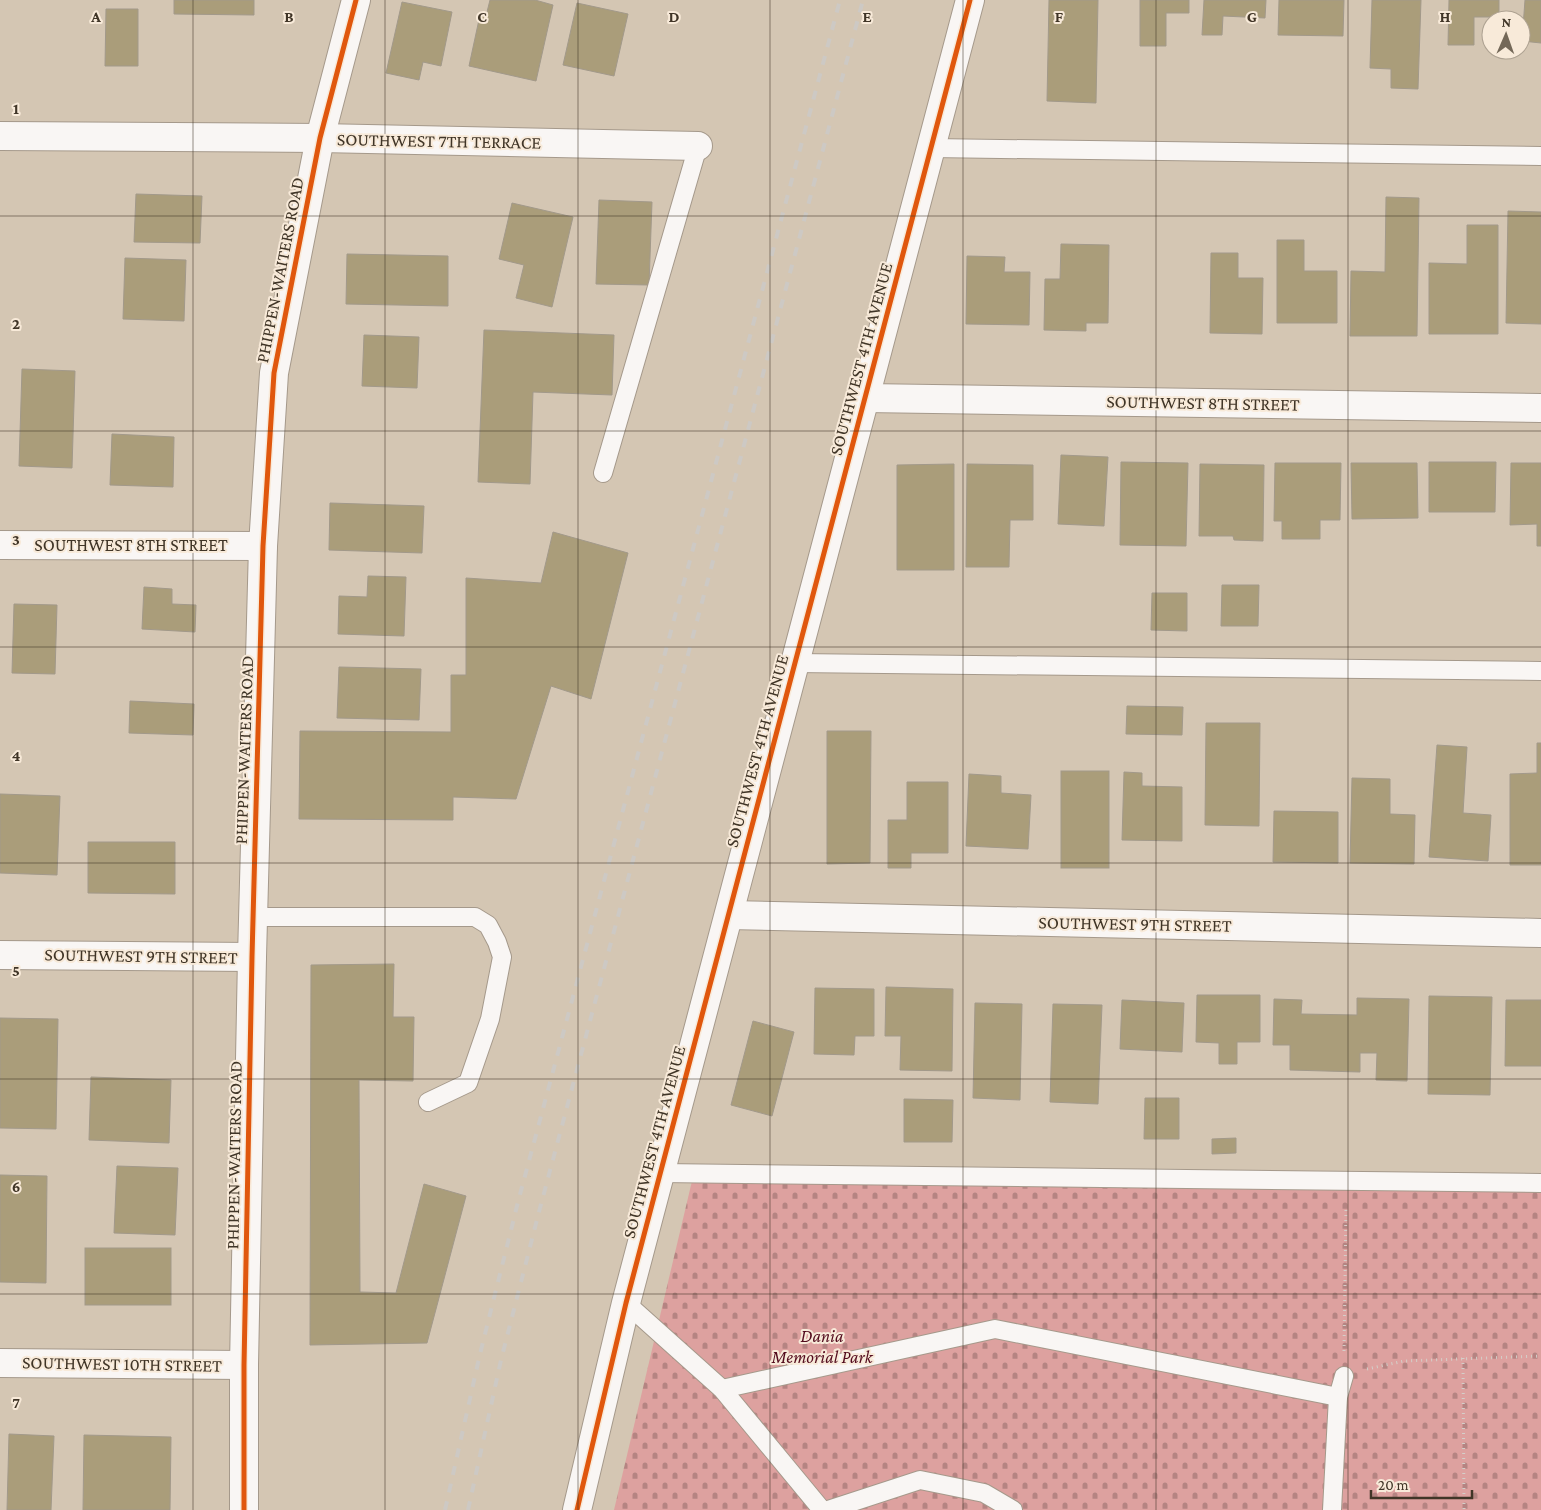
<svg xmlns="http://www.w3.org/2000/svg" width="1541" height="1510" viewBox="0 0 1541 1510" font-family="'Crimson Pro',serif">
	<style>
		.cemetery { fill: url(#cemetery-stones) }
		.building { fill: #aa9d7a; stroke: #a2998a }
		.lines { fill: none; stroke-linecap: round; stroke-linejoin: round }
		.service-casing { stroke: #a5998b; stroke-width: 20 }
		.minor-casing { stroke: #a5998b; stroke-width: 30 }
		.tertiary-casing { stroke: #a5998b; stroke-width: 30 }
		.path { stroke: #d4cfc9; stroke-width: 3; stroke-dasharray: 1 4; stroke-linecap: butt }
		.service { stroke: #f9f6f4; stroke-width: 18 }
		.minor { stroke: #f9f6f4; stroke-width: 28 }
		.tertiary { stroke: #f9f6f4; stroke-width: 28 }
		.rail { stroke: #cdc9c4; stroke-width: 4; stroke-dasharray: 9 9; stroke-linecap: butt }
		.cycleway-casing { stroke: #f8ead9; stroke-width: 8 }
		.cycleway { stroke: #e0570d; stroke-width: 5 }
		.grid { fill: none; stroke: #403527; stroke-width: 1; stroke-opacity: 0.55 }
		.labels { text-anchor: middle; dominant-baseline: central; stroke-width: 4; stroke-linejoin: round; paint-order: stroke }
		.street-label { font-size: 18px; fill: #403527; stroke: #f8ead9 }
		.park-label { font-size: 18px; font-style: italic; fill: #530b1d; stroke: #f8ead9 }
		.grid-label { font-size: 16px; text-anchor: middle; font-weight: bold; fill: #403527; stroke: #f8ead9; stroke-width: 4; stroke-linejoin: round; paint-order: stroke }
	</style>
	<defs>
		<pattern id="cemetery-stones" width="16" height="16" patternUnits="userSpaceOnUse" patternTransform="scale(1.25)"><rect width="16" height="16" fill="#dda19f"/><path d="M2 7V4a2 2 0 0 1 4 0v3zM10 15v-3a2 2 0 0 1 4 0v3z" fill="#b58482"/></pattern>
	</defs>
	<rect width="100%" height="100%" fill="#d4c6b3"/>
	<path class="cemetery" d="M692,1181l849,8v321h-927z"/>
	<g class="building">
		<path d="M174,0h80v15l-80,-1z"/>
		<path d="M490,0h45l18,5 -17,76 -67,-15 11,-51 6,1z"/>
		<path d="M1049,0h49l-2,103 -49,-2z"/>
		<path d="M1140,0h49v13h-23v33h-26z"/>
		<path d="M1204,0h62l-1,18 -42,-2 -1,19h-20z"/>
		<path d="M1279,0h65l-1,36 -65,-1z"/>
		<path d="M1372,0h49l-3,89 -27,-1v-19l-21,-1z"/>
		<path d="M1449,0h50v17h-25v28h-26z"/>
		<path d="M1525,0h16v43l-19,-2z"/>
		<path d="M402,2l50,10 -11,54 -18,-4 -4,18 -33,-7z"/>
		<path d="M577,3l51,11 -14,62 -51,-11z"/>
		<path d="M106,9h32v57h-33z"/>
		<path d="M136,194l66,2 -2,47 -66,-1z"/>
		<path d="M1386,197l33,1 -2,138h-67l1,-65 34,1z"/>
		<path d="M599,200l53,2 -3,83 -53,-1z"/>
		<path d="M512,203l61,14 -21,90 -36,-9 8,-33 -25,-6z"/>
		<path d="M1508,211l33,1v112l-35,-1z"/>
		<path d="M1467,225h31v109h-69v-71l38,1z"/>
		<path d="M1277,240h27v31h33v52h-60z"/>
		<path d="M1061,244l48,1 -1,78h-22v8l-42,-1 1,-51h15z"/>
		<path d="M1211,253h27v25h25l-1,56 -52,-1z"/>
		<path d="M347,254l101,2v50l-102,-2z"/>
		<path d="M967,256l38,1 -1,15h26l-1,53 -63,-1z"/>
		<path d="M125,258l61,2 -2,61 -61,-2z"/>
		<path d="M484,330l130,5 -2,60 -79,-3 -3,92 -52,-2z"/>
		<path d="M364,335l55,2 -2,51 -55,-2z"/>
		<path d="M22,369l53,2 -3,97 -53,-2z"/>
		<path d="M112,434l62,3 -1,50 -63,-2z"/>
		<path d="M1061,455l47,2 -4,69 -46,-2z"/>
		<path d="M1121,462l67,1 -2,83 -66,-1z"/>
		<path d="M1429,462h67l-1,50h-66z"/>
		<path d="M1275,463h66l-1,57h-20v19h-38v-18h-8z"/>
		<path d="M1351,463h66l1,55 -66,1z"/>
		<path d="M1511,463h30v83h-4v-22l-27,1z"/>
		<path d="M954,464v106h-57v-105z"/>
		<path d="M967,464l66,1v55h-23l-1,47h-43z"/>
		<path d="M1200,464l64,1 -1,76 -29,-1 -1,-4h-34z"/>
		<path d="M330,503l94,3 -2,47 -93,-3z"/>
		<path d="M553,532l75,21 -37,146 -40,-13 -35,113 -63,-2v23l-154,-1 1,-88 151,1v-57h15v-97l75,5z"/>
		<path d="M368,576l38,1 -2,59 -66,-2 1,-38 28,1z"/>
		<path d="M1222,585h37l-1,41h-37z"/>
		<path d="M144,587l28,2v15l24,1 -1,27 -53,-3z"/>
		<path d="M1152,593h35v38l-36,-1z"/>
		<path d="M14,604l43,1 -2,69 -43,-1z"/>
		<path d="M339,667l82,2 -2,51 -82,-2z"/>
		<path d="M130,701l64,3 -1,31 -64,-2z"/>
		<path d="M1127,706l56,1 -1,28 -56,-1z"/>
		<path d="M1206,723h54l-1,103 -54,-1z"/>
		<path d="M827,731h44l-1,132 -43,1z"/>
		<path d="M1537,743h4v122h-31v-91l27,-1z"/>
		<path d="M1437,745l30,2 -4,66 28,2 -3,46 -59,-4z"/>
		<rect x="1061" y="771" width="48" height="97"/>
		<path d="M1124,772l18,1v13l40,1v54l-60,-1z"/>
		<path d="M969,774l32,2v17l30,2 -3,54 -62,-3z"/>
		<path d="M1352,778l38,1v35l25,1 -1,49 -64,-1z"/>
		<path d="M907,782h41v71h-37v15h-23v-48h19z"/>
		<path d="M0,794l60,2 -3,79 -57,-2z"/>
		<path d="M1274,811l64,1v51l-65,-1z"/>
		<path d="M88,842h87v52l-87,-1z"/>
		<path d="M394,964l-1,53h21l-1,64 -54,-1 1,212 36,1 28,-109 42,12 -39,147 -117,2 1,-380z"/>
		<path d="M886,987l67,2 -1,82 -52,-1 1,-34h-16z"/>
		<path d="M815,988l59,1v47h-19l-1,19 -40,-1z"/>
		<path d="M1197,995h63v47h-23v22h-18v-21l-23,-1z"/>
		<path d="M1429,996l63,1 -2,98 -62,-1z"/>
		<path d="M1357,998l52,1 -2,82 -31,-1 1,-27h-17v19l-70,-2v-25h-17l1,-46 28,1 -1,14 56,1z"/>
		<path d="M1122,1000l62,3 -2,49 -62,-3z"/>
		<path d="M1506,1000h35v66h-36z"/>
		<path d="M975,1003l47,1 -2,96 -47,-2z"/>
		<path d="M1053,1004l49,1 -4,99 -48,-2z"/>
		<path d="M0,1018l58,1 -2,110 -56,-1z"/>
		<path d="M753,1021l41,11 -22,84 -41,-11z"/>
		<path d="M91,1077l80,3 -2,63 -80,-3z"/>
		<path d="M1145,1098h34v41h-35z"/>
		<path d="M904,1099l49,1 -1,42h-48z"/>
		<path d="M1236,1138v15l-24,1v-15z"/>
		<path d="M117,1166l61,2 -3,67 -61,-2z"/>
		<path d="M0,1175l47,1 -1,107 -46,-1z"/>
		<rect x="85" y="1248" width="86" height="57"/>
		<path d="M9,1434l45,2 -3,74h-44z"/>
		<path d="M84,1435l87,2 -1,73h-87z"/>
	</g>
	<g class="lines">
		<defs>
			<g id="service">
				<path d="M931,148l610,8"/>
				<path d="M603,473l95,-327"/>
				<path d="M795,663l746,8"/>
				<path d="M253,917h222l13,8 9,17 5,15 -12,62 -22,64 -40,19"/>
				<path d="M660,1173l881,10"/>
				<path d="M626,1303l96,86 100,121"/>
				<path d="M722,1389l273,-60 343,68"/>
				<path d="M828,1510l92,-30 64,13 29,17"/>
				<path d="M1332,1510l6,-113 6,-21"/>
			</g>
			<g id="minor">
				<path d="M0,136l320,2 378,8"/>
				<path d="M865,398l676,10"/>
				<path d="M0,545l263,1"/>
				<path d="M729,915l812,18"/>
				<path d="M0,955l252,2"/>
				<path d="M0,1363l244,2"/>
				<path d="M577,1510l49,-207 344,-1303"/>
			</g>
			<path id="tertiary" d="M244,1510v-145l8,-408 11,-411 11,-173 46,-235 36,-138"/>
		</defs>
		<use href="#service" class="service-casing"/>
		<use href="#minor" class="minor-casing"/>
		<use href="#tertiary" class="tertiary-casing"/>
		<g class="path">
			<path d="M1344,1351l2,-144"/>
			<path d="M1463,1358l1,152"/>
			<path d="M1367,1369l37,-8 137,-5"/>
		</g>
		<use href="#service" class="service"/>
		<use href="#minor" class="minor"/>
		<use href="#tertiary" class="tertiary"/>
		<g class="rail">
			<path d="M445,1510l35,-156 38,-152 322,-1202"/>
			<path d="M468,1510l33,-150 39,-152 323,-1208"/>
		</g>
		<defs>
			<g id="cycleway">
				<path d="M244,1510v-145l8,-408 11,-411 11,-173 46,-235 36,-138"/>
				<path d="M577,1510l49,-207 344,-1303"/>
			</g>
		</defs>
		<use href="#cycleway" class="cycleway-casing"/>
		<use href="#cycleway" class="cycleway"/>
	</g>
	<path class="grid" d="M193,0v1510M385,0v1510M578,0v1510M770,0v1510M963,0v1510M1156,0v1510M1348,0v1510M0,216h1541M0,431h1541M0,647h1541M0,863h1541M0,1079h1541M0,1294h1541"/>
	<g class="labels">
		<g class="street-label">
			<text transform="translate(439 141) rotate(1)">SOUTHWEST 7TH TERRACE</text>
			<text transform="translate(280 270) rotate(-79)">PHIPPEN-WAITERS ROAD</text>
			<text transform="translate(861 359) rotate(-75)">SOUTHWEST 4TH AVENUE</text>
			<text transform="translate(1203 403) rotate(1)">SOUTHWEST 8TH STREET</text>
			<text x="131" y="545">SOUTHWEST 8TH STREET</text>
			<text transform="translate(244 750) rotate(-88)">PHIPPEN-WAITERS ROAD</text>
			<text transform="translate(757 751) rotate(-75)">SOUTHWEST 4TH AVENUE</text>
			<text transform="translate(1135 924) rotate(1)">SOUTHWEST 9TH STREET</text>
			<text transform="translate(141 956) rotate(1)">SOUTHWEST 9TH STREET</text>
			<text transform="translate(654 1142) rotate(-75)">SOUTHWEST 4TH AVENUE</text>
			<text transform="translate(234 1155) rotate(-89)">PHIPPEN-WAITERS ROAD</text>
			<text transform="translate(122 1364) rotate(1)">SOUTHWEST 10TH STREET</text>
		</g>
		<g class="park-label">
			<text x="822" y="1336">Dania<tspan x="822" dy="21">Memorial Park</tspan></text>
		</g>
	</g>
	<g class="grid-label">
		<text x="96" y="22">A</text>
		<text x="289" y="22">B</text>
		<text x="482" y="22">C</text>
		<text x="674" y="22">D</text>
		<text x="867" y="22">E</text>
		<text x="1059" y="22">F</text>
		<text x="1252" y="22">G</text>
		<text x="1445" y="22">H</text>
		<text x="16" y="114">1</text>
		<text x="16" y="329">2</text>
		<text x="16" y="545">3</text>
		<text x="16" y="761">4</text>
		<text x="16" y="976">5</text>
		<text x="16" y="1192">6</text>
		<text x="16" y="1408">7</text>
	</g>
	<g transform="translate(1506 35) rotate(2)"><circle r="24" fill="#f8ead9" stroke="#aea292"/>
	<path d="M0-4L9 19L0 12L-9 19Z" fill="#746858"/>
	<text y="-8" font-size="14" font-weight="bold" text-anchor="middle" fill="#403527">N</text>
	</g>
	<path d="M1371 1490v8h101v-8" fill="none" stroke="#403527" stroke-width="2.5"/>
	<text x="1378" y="1490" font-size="15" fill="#403527" stroke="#f8ead9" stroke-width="4" paint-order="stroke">20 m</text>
</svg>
